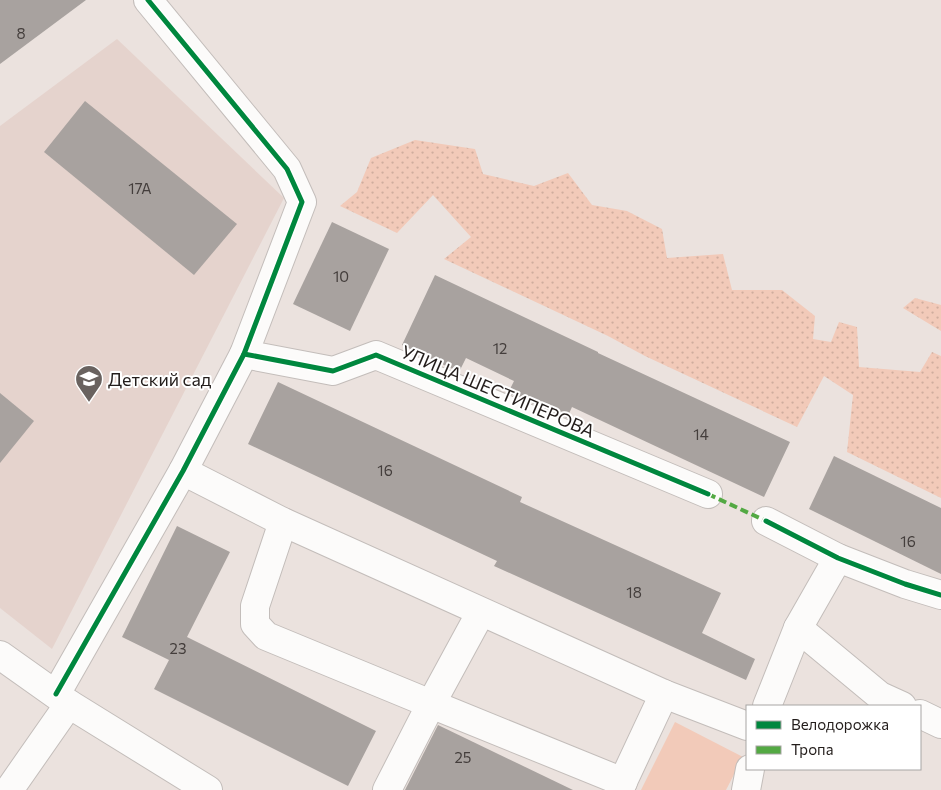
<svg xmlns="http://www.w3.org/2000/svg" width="941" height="790" viewBox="0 0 941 790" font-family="Commissioner,sans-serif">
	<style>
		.built { fill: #e5d3cd }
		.grass { fill: url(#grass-dots) }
		.park { fill: #f2cab9 }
		.building { fill: #a8a29f }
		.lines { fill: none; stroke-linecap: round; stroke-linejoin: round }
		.minor-casing { stroke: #c3bdba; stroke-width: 30 }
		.minor { stroke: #fcfbfa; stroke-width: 28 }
		.quiet { stroke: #53a943; stroke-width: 4; stroke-dasharray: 8 4; stroke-linecap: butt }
		.cycleway-casing { stroke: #fff; stroke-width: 8 }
		.cycleway { stroke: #00873e; stroke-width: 5 }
		.labels { text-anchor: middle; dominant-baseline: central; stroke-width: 4; stroke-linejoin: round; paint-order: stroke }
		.number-label { font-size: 15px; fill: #443e3c }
		.poi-label { font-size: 18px; fill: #231d1b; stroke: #fff; text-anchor: start }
		.street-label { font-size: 18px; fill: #231d1b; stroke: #fff }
	</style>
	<defs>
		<pattern id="grass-dots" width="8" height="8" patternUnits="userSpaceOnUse" patternTransform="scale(1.25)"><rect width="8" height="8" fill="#f2cab9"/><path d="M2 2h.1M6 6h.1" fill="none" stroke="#cfad9e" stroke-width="1.8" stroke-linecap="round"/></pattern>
	</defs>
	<rect width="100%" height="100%" fill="#ebe2de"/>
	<path class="built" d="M117,39l167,159 -232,451 -52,-41v-482z"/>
	<g class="grass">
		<path d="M415,140l60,9 8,25 51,12 34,-13 24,32 35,6 35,18 5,29 56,-4 9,36h50l33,26 -2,23 18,3 8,-20 18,5 2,40 61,5 12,-20 9,4v142l-94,-46 6,-57 -29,-19 -27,51 -152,-71 -37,-20 -164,-77 27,-22 -38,-42 -36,38 -57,-27 17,-14 14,-34z"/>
		<path d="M915,298l26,7v26l-38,-23z"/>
	</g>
	<path class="park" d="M675,722l68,35 -17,33h-85z"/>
	<g class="building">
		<path d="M0,0h86l-86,64z"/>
		<path d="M85,101l152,123 -43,51 -150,-123z"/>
		<path d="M332,222l57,27 -39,82 -57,-27z"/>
		<path d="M435,275l163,77v1l192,89 -26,55 -192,-90 -5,11 -59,-25 6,-12 -48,-23 -7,14 -57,-27z"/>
		<path d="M278,382l244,115 -2,5 201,91 -19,40 53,26 -9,21 -252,-114 3,-5 -249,-117z"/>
		<path d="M0,393l34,28 -34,42z"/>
		<path d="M834,456l107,52v66l-132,-65z"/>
		<path d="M177,526l53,26 -43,85 189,94 -28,55 -194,-97 15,-29 -47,-23z"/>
		<path d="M438,725l135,65h-168z"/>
	</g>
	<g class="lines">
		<defs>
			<g id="minor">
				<path d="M244,354l89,17 43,-16 332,139"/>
				<path d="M183,471l100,51 381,172 83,32"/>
				<path d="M766,521l72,37 67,26 36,11"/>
				<path d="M283,522l-28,84v18l11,12 165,68 -44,86"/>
				<path d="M481,612l-50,92 192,78"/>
				<path d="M798,628l82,68 22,10"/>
				<path d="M0,655l69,49 139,86"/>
				<path d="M56,694l127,-223 61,-117 58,-152 -15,-33 -139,-169"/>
				<path d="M767,706l31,-78 40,-70"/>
				<path d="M920,714l21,10"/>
				<path d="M9,790l60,-86"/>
				<path d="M619,790l45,-96"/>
				<path d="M746,790l4,-21"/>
			</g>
		</defs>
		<use href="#minor" class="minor-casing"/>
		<use href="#minor" class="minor"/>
		<path class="quiet" d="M708,494l58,27"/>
		<defs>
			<g id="cycleway">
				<path d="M244,354l89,17 43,-16 332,139"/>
				<path d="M766,521l72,37 67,26 36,11"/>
				<path d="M56,694l127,-223 61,-117 58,-152 -15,-33 -139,-169"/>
			</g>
		</defs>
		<use href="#cycleway" class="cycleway-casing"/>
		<use href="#cycleway" class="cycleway"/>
	</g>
	<defs>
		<symbol id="school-pin" viewBox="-11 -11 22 30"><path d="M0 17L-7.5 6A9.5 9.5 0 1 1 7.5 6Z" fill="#69625f" stroke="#fff"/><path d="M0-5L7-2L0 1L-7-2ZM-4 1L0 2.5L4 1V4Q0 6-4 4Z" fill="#fff"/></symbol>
	</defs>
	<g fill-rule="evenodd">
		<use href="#school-pin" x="73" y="363" width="32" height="43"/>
	</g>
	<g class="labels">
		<g class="number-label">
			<text x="21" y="33">8</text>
			<text x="140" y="188">17А</text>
			<text x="341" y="276">10</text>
			<text x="500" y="348">12</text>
			<text x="701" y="434">14</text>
			<text x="385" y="470">16</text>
			<text x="908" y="541">16</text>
			<text x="634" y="592">18</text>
			<text x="178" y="648">23</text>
			<text x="463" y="757">25</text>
		</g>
		<g class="poi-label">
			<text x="108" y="379">Детский сад</text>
		</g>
		<g class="street-label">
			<text transform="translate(498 391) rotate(23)">УЛИЦА ШЕСТИПЕРОВА</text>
		</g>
	</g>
	<rect x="746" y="705" width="175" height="65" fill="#ffffff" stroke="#a7a5a4"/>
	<rect x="756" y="721" width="25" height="8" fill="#00873e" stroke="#a7a5a4"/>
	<text x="791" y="730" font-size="15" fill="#231d1b">Велодорожка</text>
	<rect x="756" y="746" width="25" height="8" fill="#53a943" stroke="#a7a5a4"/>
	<text x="791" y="755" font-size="15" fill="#231d1b">Тропа</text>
</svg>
